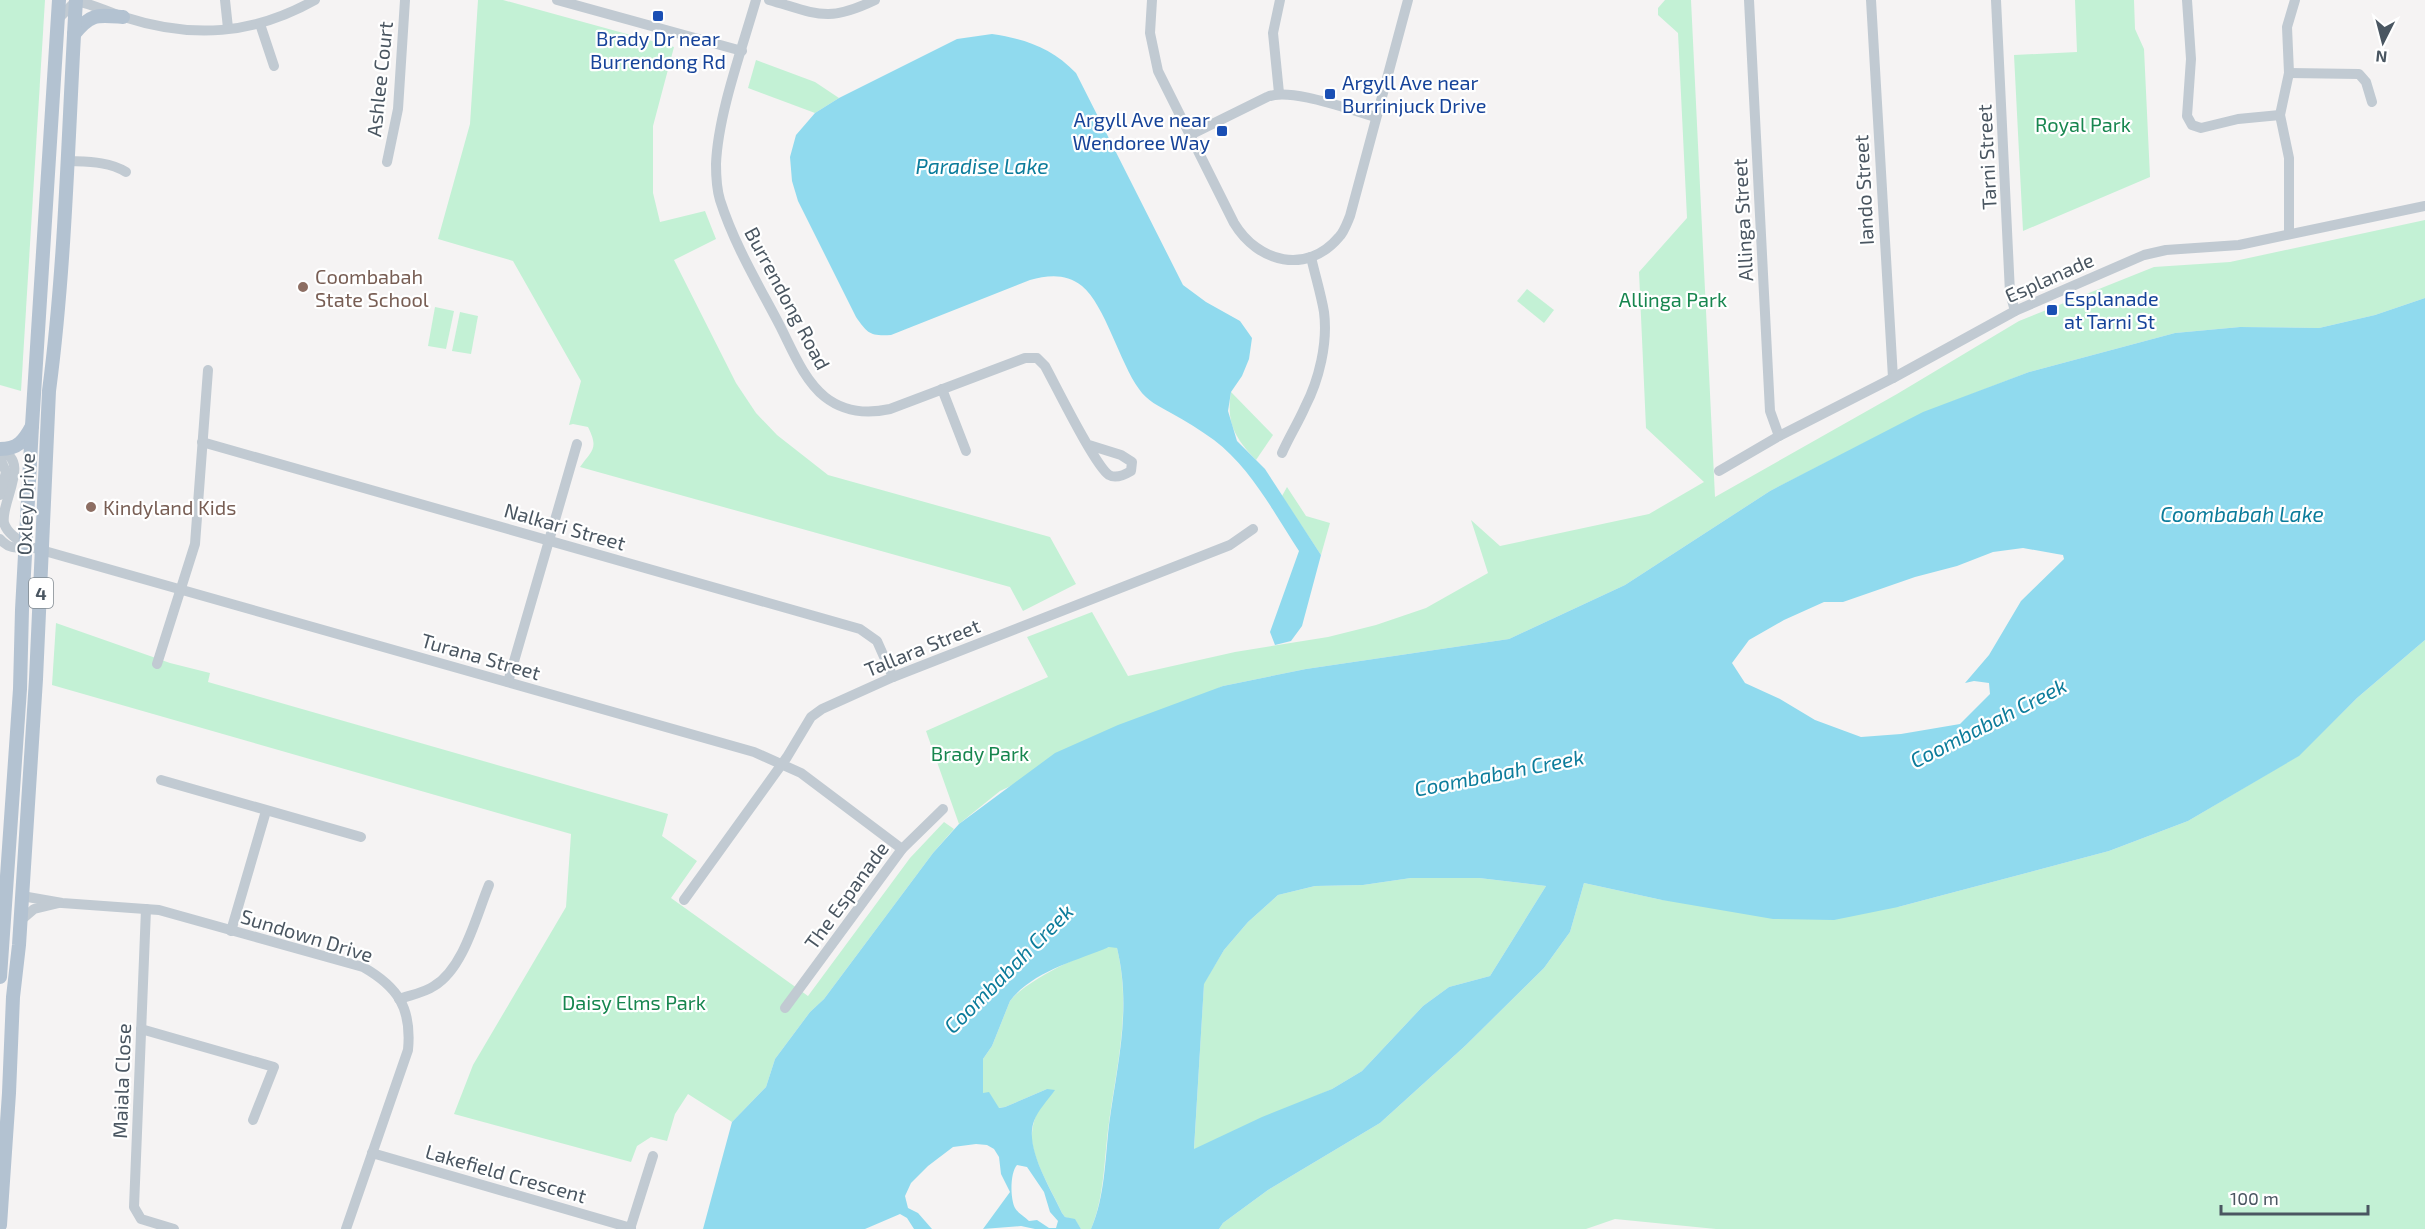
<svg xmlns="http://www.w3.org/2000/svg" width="2425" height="1229" viewBox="0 0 2425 1229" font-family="'Exo 2',sans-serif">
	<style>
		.green { fill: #c3f1d5 }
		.water { fill: #90daee; fill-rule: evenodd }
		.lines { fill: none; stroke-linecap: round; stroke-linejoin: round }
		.minor { stroke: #c1cad2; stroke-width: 10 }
		.major { stroke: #b3c2d1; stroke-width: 14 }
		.transit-dot { fill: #1a4fb4; stroke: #fff; stroke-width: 2 }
		.education-dot { fill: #8d6e63; stroke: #fff; stroke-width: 2 }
		.labels { text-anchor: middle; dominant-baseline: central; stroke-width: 4.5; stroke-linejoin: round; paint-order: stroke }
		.shield { fill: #fff; stroke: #808990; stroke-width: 1.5 }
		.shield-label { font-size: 18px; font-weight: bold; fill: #4a5661 }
		.transit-label { font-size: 20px; fill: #164399; stroke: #fff; text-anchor: start }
		.street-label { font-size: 20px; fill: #4a5661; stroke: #fff }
		.park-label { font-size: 20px; fill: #17864f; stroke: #fff }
		.education-label { font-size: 20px; fill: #785e54; stroke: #fff; text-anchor: start }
		.water-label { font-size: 21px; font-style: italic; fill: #0c7c9b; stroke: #fff }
	</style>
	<rect width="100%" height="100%" fill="#f5f3f3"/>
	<g class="green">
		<path d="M0,0h45l-24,391 -21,-6z"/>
		<path d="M478,0h25l171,47 -21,79v67l7,29 45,-11 11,28 -42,21 62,123 20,30 21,22 51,40 222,62 26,47 -53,27 -13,-24 -430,-120c12,-17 19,-18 8,-40l-15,-3 -4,1 12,-44 -68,-120 -75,-22 32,-115z"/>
		<path d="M1665,0h26l24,497 182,-103 122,-73 135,-54 76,-5 195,-42v78l-50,17 -56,13 -79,-1 -65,6 -146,39 -106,41 -153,78 -145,94 -116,54 -203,30 -83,17 -223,105 -41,33 -33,-93 122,-54 -21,-40 65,-25 36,64 107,-24 93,-15 48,-12 50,-17 62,-35 -17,-53 29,26 149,-32 55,-32 -58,-54 -7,-156 48,-54 -9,-185 -20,-18v-7z"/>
		<path d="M2075,0h59l1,29 9,20 6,128 -127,54 -9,-176 63,-3z"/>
		<path d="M756,60l59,22 24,16 -24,15 -67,-25z"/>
		<path d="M1527,289l27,21 -10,13 -27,-22z"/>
		<path d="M435,307l19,4 -8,38 -18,-3z"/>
		<path d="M460,312l18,4 -7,38 -19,-3z"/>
		<path d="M1231,392l42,43 -17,25c-21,-22 -30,-37 -25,-68z"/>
		<path d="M1287,487l19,29 24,7 -9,32 -39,-59z"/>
		<path d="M56,623l114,40 40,10 -2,9 460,132 -6,22 35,25 -26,37 137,98 102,-138 34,-36 10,7 -21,24 -109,146 -14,13 -35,47 -9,28 -34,35 -44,-28 -13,20 -8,27 -16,-4 -14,9 -6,16 -177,-48 19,-49 93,-158 5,-73 -519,-149z"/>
		<path d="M2425,640v589h-709l-101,-10 -29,10h-367l4,-6 45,-33 112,-67 85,-77 79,-78 26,-36 14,-49 78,17 236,7 211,-56 79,-30 110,-65 59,-58z"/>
		<path d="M1411,878h68l67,8 -56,90 -41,11 -26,19 -61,65 -30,18 -138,61 10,-167 20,-33 24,-28 30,-27 37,-9 48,-1z"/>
		<path d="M1114,946l3,2c15,63 -1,119 -9,182 -4,33 -4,68 -17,99h-10l-6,-9 -10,-3 -3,-4c-9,-20 -33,-59 -30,-80 1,-15 9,-30 15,-44l-42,18 -7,1 -9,-15h-6v-34l9,-13 18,-45c16,-21 79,-51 104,-55z"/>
	</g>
	<g class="water">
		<path d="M992,34c34,5 60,14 84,39l107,212 23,17 34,19 12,17 -3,21 -7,17 -11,16 -3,19 9,30 28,28 56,86 -19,71 -11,15 -16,4 -5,-13 29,-81c-25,-38 -48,-83 -85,-111 -14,-10 -28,-19 -43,-27 -12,-7 -24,-12 -32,-24 -19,-26 -34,-84 -57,-103 -16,-13 -34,-11 -52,-6l-139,55c-21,1 -23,-1 -35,-18l-58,-116 -6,-20 -2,-24 6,-22 19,-22 24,-15 118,-59z"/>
		<path d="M2425,298v342l-68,58 -58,58 -111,65 -79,30 -211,56 -64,13 -61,-1 -111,-19 -78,-17 -14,49 -26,36 -79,78 -85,77 -112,67 -45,33 -4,6h-128c14,-32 14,-69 18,-104 8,-61 23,-115 8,-177l-8,-1c-33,14 -76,24 -99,54l-18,45 -9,13v34l6,-1 10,16 6,-1 42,-18 8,1c-7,10 -17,20 -21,31 -10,26 17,68 28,92l3,4 10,2 6,10h-46l-14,-3 -38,3 27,-37 -9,-18 -2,-17 -5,-8 -7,-4 -11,-1 -23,3 -25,19 -17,17 -6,13 3,12 10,5 14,16h-18l-7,-11 -7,-4 -35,15h-162l29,-107 34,-35 9,-28 35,-47 14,-13 109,-146 26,-29 96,-71 63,-28 105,-39 83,-17 203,-30 116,-54 145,-94 153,-79 106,-40 146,-39 65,-6 79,1 56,-13zM2023,548l34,6 6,1 1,4 -43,42 -32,54 -24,28 9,-2 15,2 1,11 -30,30 -59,10 -40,3 -46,-17 -35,-21 -35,-16 -13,-20 17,-23 35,-20 40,-18h19l72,-25 42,-11 36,-14zM1411,878h68l67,8 -56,90 -41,11 -26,19 -61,65 -30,18 -70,28 -68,32 10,-165 20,-34 24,-28 30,-27 37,-9 48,-1zM1017,1165l10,2 17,25 6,20 8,9 -2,7h-7l-12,-8 -8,1c-4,-4 -11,-8 -14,-13 -5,-10 -5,-35 2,-43z"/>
	</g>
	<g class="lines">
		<g class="minor">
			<path d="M225,0l3,28"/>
			<path d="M557,0l185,51"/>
			<path d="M756,0c-14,49 -38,114 -40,164 0,11 1,26 4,36 14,44 38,84 59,124 13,25 24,55 46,73 19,15 42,17 65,12l135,-51h12l8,8c11,20 50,100 64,109 7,4 17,-1 22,-4l1,-9 -11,-7 -32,-10"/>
			<path d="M769,0c49,14 58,23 106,0"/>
			<path d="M1152,0l-2,33 8,38 76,152c24,40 73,52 105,14 5,-5 8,-14 11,-21l58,-216"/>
			<path d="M1749,0l21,411 9,25"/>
			<path d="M1871,0l22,378"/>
			<path d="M1996,0l14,293 5,18"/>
			<path d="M2187,0l4,59 -4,57 5,9 9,3 37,-9 42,-4"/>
			<path d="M58,19l18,-18c17,3 31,11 48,16 68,22 129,18 191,-17"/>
			<path d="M260,24l14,42"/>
			<path d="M2289,73l70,1 7,8 6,20"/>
			<path d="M1279,93l-6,-60 7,-33"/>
			<path d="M1190,135l77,-38c23,-10 83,13 109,20"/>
			<path d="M67,161c20,1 41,0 59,11"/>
			<path d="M387,162l11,-53 7,-109"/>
			<path d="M2289,234v-76l-9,-43 9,-42 -2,-46 8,-27"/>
			<path d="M942,389l24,62"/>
			<path d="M202,442l658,187 17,12 16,36"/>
			<path d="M0,451c32,9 0,51 4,72 3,10 14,17 23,23l727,206 47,21 101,76"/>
			<path d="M1282,453c7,-16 16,-30 23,-46 14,-27 23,-64 19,-95 -3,-18 -9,-37 -13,-55"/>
			<path d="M0,458l6,14 -6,23"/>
			<path d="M1719,471l60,-35 114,-58 122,-67 129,-56 22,-5 73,-5 186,-39"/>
			<path d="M0,539c8,9 15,10 27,7"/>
			<path d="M157,664l38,-120 13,-174"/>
			<path d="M508,682l69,-238"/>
			<path d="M161,780l200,57"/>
			<path d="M22,896l40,7 97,7 204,57c35,20 49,41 45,83l-62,179"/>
			<path d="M684,900l103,-143 24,-40 11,-8 71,-32 337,-132 23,-16"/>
			<path d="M146,909l-12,298 7,12 33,10"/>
			<path d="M20,921l14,-12 25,-6"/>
			<path d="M231,931l35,-120"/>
			<path d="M399,999c11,-4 25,-6 35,-13 30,-18 42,-70 55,-101"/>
			<path d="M785,1008l117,-159 41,-40"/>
			<path d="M141,1029l133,38 -21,53"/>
			<path d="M372,1153l259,75"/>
			<path d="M630,1229l23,-73"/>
		</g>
		<g class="major">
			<path d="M74,34c17,-21 23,-19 49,-17"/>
			<path d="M0,449c18,0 24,-8 32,-23"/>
			<path d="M0,977l20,-288 2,-79 10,-184 27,-426"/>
			<path d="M0,1225l9,-132 4,-96 6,-52 17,-266 13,-288c17,-129 19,-261 27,-391"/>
		</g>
	</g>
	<g class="transit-dot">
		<rect x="652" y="10" width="12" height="12" rx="3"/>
		<rect x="1324" y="88" width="12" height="12" rx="3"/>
		<rect x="1216" y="125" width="12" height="12" rx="3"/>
		<rect x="2046" y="304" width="12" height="12" rx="3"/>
	</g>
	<g class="education-dot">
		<circle cx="303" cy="287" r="6"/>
		<circle cx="91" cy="507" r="6"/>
	</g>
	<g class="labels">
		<rect class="shield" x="29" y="578" width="24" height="30" rx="4.5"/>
		<g class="shield-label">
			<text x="41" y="593">4</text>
		</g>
		<g class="transit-label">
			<text x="658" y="38" text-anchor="middle">Brady Dr near<tspan x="658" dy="23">Burrendong Rd</tspan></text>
			<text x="1342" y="82">Argyll Ave near<tspan x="1342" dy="23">Burrinjuck Drive</tspan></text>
			<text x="1210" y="119" text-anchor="end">Argyll Ave near<tspan x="1210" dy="23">Wendoree Way</tspan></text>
			<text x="2064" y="298">Esplanade<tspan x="2064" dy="23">at Tarni St</tspan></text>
		</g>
		<g class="street-label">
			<text transform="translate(379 79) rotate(-84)">Ashlee Court</text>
			<text transform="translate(1986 157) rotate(-93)">Tarni Street</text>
			<text transform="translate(1863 190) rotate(-93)">Iando Street</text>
			<text transform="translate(1742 220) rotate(-93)">Allinga Street</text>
			<text transform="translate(2049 277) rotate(-24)">Esplanade</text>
			<text transform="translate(788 298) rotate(62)">Burrendong Road</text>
			<text transform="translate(25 504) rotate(-88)">Oxley Drive</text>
			<text transform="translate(565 526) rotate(16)">Nalkari Street</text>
			<text transform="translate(922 647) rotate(-22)">Tallara Street</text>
			<text transform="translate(481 656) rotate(16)">Turana Street</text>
			<text transform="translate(846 895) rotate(-54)">The Espanade</text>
			<text transform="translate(307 935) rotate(17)">Sundown Drive</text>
			<text transform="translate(121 1081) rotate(-88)">Maiala Close</text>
			<text transform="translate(506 1173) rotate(16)">Lakefield Crescent</text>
		</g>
		<g class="park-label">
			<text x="2083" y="124">Royal Park</text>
			<text x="1673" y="299">Allinga Park</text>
			<text x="980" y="753">Brady Park</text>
			<text x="634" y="1002">Daisy Elms Park</text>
		</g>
		<g class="education-label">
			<text x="315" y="276">Coombabah<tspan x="315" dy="23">State School</tspan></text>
			<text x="103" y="507">Kindyland Kids</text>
		</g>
		<g class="water-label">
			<text x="982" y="165">Paradise Lake</text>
			<text x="2242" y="513">Coombabah Lake</text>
			<text transform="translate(1988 722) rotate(-27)">Coombabah Creek</text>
			<text transform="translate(1499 772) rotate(-11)">Coombabah Creek</text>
			<text transform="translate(1008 968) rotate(-45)">Coombabah Creek</text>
		</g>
	</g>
	<g transform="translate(2383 42) rotate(186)" stroke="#ffffff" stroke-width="4.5" paint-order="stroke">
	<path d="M0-4.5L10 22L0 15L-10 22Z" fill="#4a5661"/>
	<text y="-9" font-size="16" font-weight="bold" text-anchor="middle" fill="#4a5661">N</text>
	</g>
	<path d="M2221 1205v9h147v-9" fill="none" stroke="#4a5661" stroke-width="3"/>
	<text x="2230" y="1205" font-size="18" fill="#4a5661" stroke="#ffffff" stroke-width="4.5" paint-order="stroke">100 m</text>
</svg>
